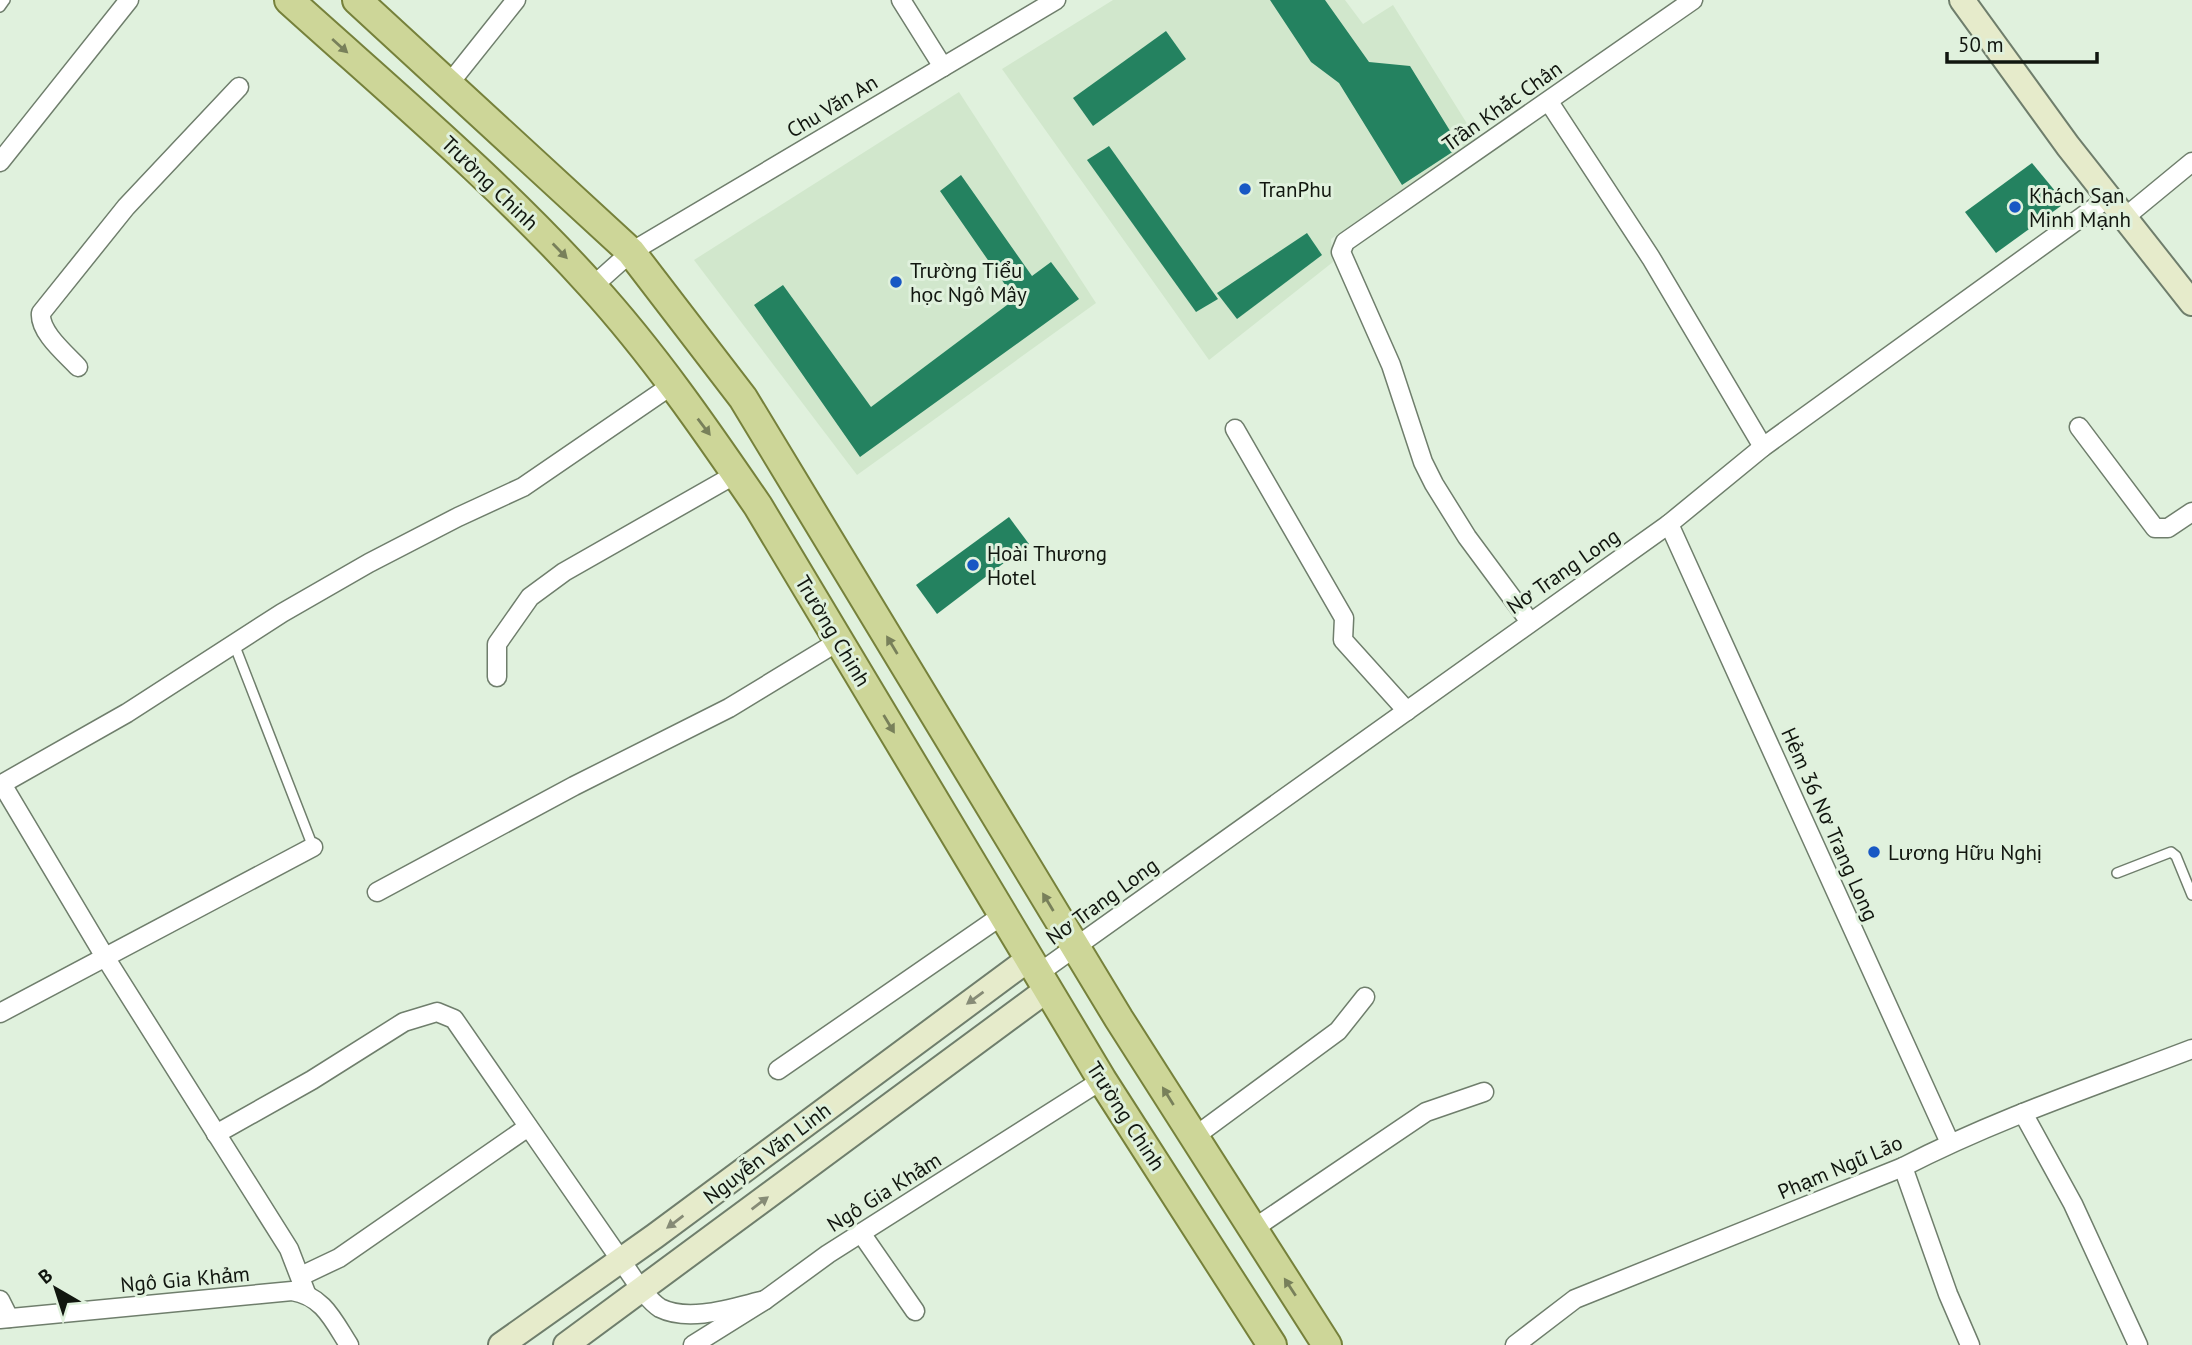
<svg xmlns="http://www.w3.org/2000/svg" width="2192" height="1345" viewBox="0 0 2192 1345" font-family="'PT Sans',sans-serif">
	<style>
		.built { fill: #d1e7cc }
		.building { fill: #248260 }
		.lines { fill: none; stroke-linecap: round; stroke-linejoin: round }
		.lane-casing { stroke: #6f7e6c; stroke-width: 12 }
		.street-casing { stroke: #6f7e6c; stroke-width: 21 }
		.secondary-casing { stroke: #6f7e6c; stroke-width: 28 }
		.primary-casing { stroke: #76813b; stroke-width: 32 }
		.lane { stroke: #fff; stroke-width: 9 }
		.street { stroke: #fff; stroke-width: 18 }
		.secondary { stroke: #e6ebcb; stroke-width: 24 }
		.primary { stroke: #cdd698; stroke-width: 28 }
		.oneway { fill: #78805a }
		.oneway2 { fill: #868b76 }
		.poi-dot { fill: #1858c4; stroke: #e0f1dd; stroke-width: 2.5 }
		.labels { text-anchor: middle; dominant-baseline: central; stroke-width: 6; stroke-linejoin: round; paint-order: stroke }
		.street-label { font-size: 21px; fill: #11160f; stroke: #e0f1dd }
		.poi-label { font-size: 21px; fill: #11160f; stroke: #e0f1dd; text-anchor: start }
	</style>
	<rect width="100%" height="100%" fill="#e0f1dd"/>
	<g class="built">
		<path d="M1113,0h232l18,24 30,-19 83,133 -145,101 2,23 -124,98 -207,-291z"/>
		<path d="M959,92l137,211 -239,172 -163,-215z"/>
	</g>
	<g class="building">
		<path d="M1270,0h55l44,62 41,4 50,81 -58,38 -63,-102 -28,-21z"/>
		<path d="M1166,31l20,28 -93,67 -20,-28z"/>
		<path d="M1109,146l109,153 -22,13 -109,-152z"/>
		<path d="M2032,163l33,40 -69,50 -31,-41z"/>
		<path d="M961,175l71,101 19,-14 28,37 -219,158 -106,-152 29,-20 88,122 144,-108 -75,-108z"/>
		<path d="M1307,233l15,22 -85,64 -20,-26z"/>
		<path d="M1009,517l20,27 -92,70 -21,-29z"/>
	</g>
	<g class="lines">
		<defs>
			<g id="lane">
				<path d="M0,7l5,-7"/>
				<path d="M234,644l79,203"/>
				<path d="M2117,873l54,-21 5,4 16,39"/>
			</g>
			<g id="street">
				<path d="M901,0l42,67"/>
				<path d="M449,84l67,-84"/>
				<path d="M1549,102l102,156 112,189"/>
				<path d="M0,162l129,-162"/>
				<path d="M2124,218l68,-56"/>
				<path d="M593,286l38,-34 425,-252"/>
				<path d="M78,367c-12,-13 -39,-35 -37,-54l85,-106 113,-120"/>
				<path d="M2079,427l76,101h13l24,-16"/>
				<path d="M1235,429l109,189 -1,22 64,71"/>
				<path d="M1669,524l281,619"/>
				<path d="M1530,622l-63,-85 -33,-53 -11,-22 -32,-97 -50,-113 4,-10 348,-242"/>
				<path d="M497,677v-33l33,-47 34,-25 172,-98"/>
				<path d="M2,784l103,173 184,292 17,44"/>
				<path d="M0,785l127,-72 155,-100 87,-50 89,-46 65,-30 149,-102"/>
				<path d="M377,892l197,-106 155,-78 110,-67"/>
				<path d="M1039,973l630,-449 94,-77 345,-249"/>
				<path d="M0,1013l313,-166"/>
				<path d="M778,1070l226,-156"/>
				<path d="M2023,1113l50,91 65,141"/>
				<path d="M216,1134l96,-54 92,-58 33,-10 17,7 186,269c6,7 12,15 20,20 30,15 75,-1 105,-8"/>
				<path d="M1194,1137l144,-106 27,-34"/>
				<path d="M1903,1167l45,127 22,51"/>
				<path d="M1253,1229l173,-117 58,-20"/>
				<path d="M861,1233l54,78"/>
				<path d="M301,1276l38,-18 189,-131"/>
				<path d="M0,1300l9,18"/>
				<path d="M0,1319l292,-28c31,5 41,29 57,54"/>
				<path d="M693,1345l72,-45 63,-46 274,-174"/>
				<path d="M1515,1345l60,-46 328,-132c93,-48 192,-81 289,-118"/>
			</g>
			<g id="secondary">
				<path d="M1962,0l106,146 124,157"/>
				<path d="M501,1345l154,-109 375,-278"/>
				<path d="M566,1345l482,-356"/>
			</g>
			<g id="primary">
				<path d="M289,0c103,93 209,182 302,285 62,68 115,145 167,221l344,574 170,265"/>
				<path d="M357,0l274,252 112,146 376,621 208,326"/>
			</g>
		</defs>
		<use href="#lane" class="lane-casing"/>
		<use href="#street" class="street-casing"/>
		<use href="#secondary" class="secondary-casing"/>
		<use href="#primary" class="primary-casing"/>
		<use href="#lane" class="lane"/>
		<use href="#street" class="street"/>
		<use href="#secondary" class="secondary"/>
		<use href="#primary" class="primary"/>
	</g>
	<defs><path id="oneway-solid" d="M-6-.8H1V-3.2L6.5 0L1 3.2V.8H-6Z" transform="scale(1.75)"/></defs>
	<g class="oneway">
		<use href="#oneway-solid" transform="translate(340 46) rotate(42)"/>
		<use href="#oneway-solid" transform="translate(560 251) rotate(46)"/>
		<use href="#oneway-solid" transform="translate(704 427) rotate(53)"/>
		<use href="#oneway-solid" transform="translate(892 645) rotate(-121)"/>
		<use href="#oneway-solid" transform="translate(889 724) rotate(59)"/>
		<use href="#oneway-solid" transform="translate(1048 902) rotate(-121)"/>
		<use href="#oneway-solid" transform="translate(1168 1096) rotate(-122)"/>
		<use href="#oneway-solid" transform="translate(1290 1287) rotate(-123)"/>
	</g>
	<g class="oneway2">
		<use href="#oneway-solid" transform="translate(975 998) rotate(144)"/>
		<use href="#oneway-solid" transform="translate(760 1203) rotate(-37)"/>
		<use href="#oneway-solid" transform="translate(675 1222) rotate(143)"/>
	</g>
	<g class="poi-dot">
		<circle cx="1245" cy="189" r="7"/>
		<circle cx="2015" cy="207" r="7"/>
		<circle cx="896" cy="282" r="7"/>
		<circle cx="973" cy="565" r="7"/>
		<circle cx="1874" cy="852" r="7"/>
	</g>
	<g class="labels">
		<g class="street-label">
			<text transform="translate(832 106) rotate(-31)">Chu Văn An</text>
			<text transform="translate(1502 106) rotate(-35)">Trần Khắc Chân</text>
			<text transform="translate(490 183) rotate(44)">Trường Chinh</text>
			<text transform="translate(1563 571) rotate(-35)">Nơ Trang Long</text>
			<text transform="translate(833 631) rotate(59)">Trường Chinh</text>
			<text transform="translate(1830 824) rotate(66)">Hẻm 36 Nơ Trang Long</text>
			<text transform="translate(1102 901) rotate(-36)">Nơ Trang Long</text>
			<text transform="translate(1126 1116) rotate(57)">Trường Chinh</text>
			<text transform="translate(767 1153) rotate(-37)">Nguyễn Văn Linh</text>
			<text transform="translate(1840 1167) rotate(-23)">Phạm Ngũ Lão</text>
			<text transform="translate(884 1192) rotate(-32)">Ngô Gia Khảm</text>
			<text transform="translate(185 1279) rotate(-5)">Ngô Gia Khảm</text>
		</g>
		<g class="poi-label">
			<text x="1259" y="189">TranPhu</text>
			<text x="2029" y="195">Khách Sạn<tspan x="2029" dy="24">Minh Mạnh</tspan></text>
			<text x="910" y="270">Trường Tiểu<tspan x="910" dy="24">học Ngô Mây</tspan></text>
			<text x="987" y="553">Hoài Thương<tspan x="987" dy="24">Hotel</tspan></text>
			<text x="1888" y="852">Lương Hữu Nghị</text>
		</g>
	</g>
	<g transform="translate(56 1289) rotate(321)" stroke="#e0f1dd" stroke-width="5" paint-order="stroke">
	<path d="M0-5L12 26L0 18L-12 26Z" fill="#11160f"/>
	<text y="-10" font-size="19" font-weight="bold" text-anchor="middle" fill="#11160f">B</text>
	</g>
	<path d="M1947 52v10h150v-10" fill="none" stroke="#11160f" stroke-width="3.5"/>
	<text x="1958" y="52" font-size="21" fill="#11160f" stroke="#e0f1dd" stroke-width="5" paint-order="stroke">50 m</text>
</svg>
